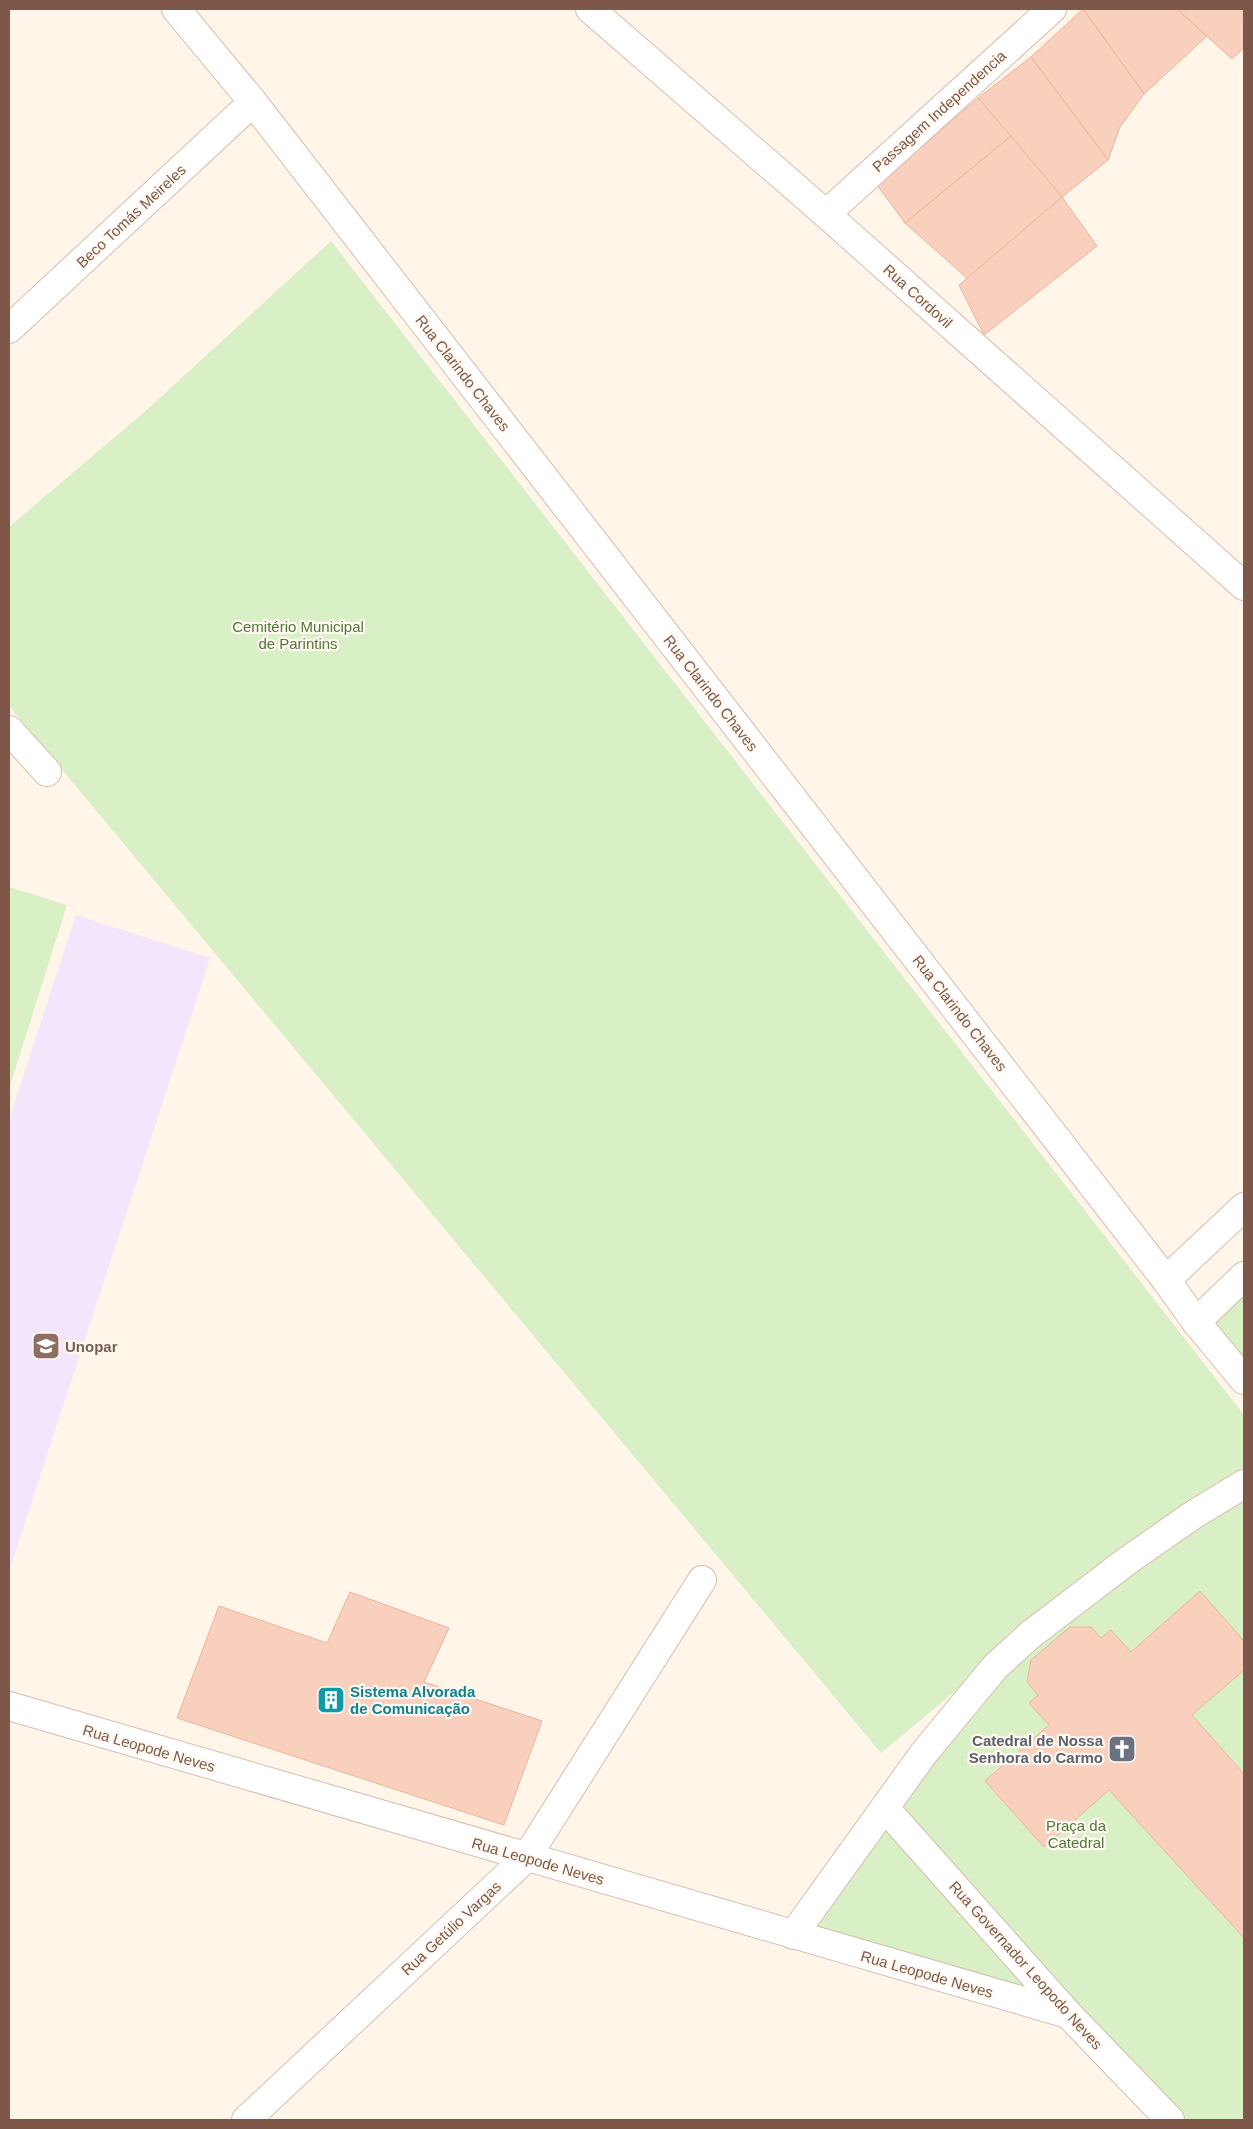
<svg xmlns="http://www.w3.org/2000/svg" width="1253" height="2129" viewBox="0 0 1253 2129" font-family="Helvetica,sans-serif">
	<style>
		.education { fill: #f2e5fc }
		.green { fill: #d9efc5 }
		.building { fill: #f8d0bd; stroke: #ecb49b }
		.lines { fill: none; stroke-linecap: round; stroke-linejoin: round }
		.minor-casing { stroke: #d6bdaf; stroke-width: 30 }
		.tertiary-casing { stroke: #d6bdaf; stroke-width: 30 }
		.minor { stroke: #fff; stroke-width: 28 }
		.tertiary { stroke: #fff; stroke-width: 28 }
		.labels { text-anchor: middle; dominant-baseline: central; stroke-width: 4.5; stroke-linejoin: round; paint-order: stroke }
		.street-label { font-size: 15px; fill: #7e5748; stroke: #fff9f2 }
		.park-label { font-size: 15px; fill: #507839; stroke: #fff9f2 }
		.education-label { font-size: 15px; font-weight: bold; fill: #785e54; stroke: #fff9f2; text-anchor: start }
		.culture-label { font-size: 15px; font-weight: bold; fill: #0d838f; stroke: #fff9f2; text-anchor: start }
		.worship-label { font-size: 15px; font-weight: bold; fill: #5b616d; stroke: #fff9f2; text-anchor: end }
	</style>
	<rect width="100%" height="100%" fill="#fff5e9"/>
	<path class="education" d="M76,915l134,43 -201,613v-451z"/>
	<g class="green">
		<path d="M331,241l913,1174v52l-249,191 -114,95 -872,-1047v-179l141,-120z"/>
		<path d="M9,887l58,18 -58,184z"/>
		<path d="M1244,1285v92l-41,-52z"/>
		<path d="M1244,1484v636h-69l-103,-114 -272,-71 197,-267z"/>
	</g>
	<g class="building">
		<path d="M1083,9h94l30,27 -63,58z"/>
		<path d="M1083,9l61,85 -24,33 -12,33 -77,-103z"/>
		<path d="M1177,9h66l1,39 -12,11z"/>
		<path d="M1031,57l77,103 -46,37 -84,-99z"/>
		<path d="M978,98l33,38 -106,87 -28,-38z"/>
		<path d="M1011,136l51,61 -94,82 -63,-56z"/>
		<path d="M1062,197l35,49 -113,89 -25,-50z"/>
		<path d="M1200,1591l44,50v29l-52,45 52,59v164l-135,-148 -65,57 -59,-66 64,-56 -20,-22 9,-8 -11,-13 4,-22 39,-33h21l10,11 10,-8 20,22z"/>
		<path d="M350,1592l99,36 -25,54 118,39 -38,104 -327,-107 42,-112 108,37z"/>
	</g>
	<g class="lines">
		<defs>
			<g id="minor">
				<path d="M590,9l236,205 418,372"/>
				<path d="M826,214l226,-205"/>
				<path d="M9,329l244,-227"/>
				<path d="M9,730l38,42"/>
				<path d="M9,1706l1059,308"/>
				<path d="M885,1808l183,206 102,106"/>
				<path d="M793,1935l131,-182 71,-86 35,-32 97,-74 66,-46 51,-31"/>
				<path d="M246,2120l280,-262 176,-278"/>
			</g>
			<g id="tertiary">
				<path d="M176,9l77,93 913,1178 30,42 48,58"/>
				<path d="M1166,1280l78,-73"/>
				<path d="M1196,1322l48,-46"/>
			</g>
		</defs>
		<use href="#minor" class="minor-casing"/>
		<use href="#tertiary" class="tertiary-casing"/>
		<use href="#minor" class="minor"/>
		<use href="#tertiary" class="tertiary"/>
	</g>
	<defs>
		<symbol id="university-square" viewBox="-11 -11 22 22"><rect x="-9" y="-9" width="18" height="18" rx="4" fill="#8d6e63" stroke="#fff9f2"/><path d="M0-5L7-2L0 1L-7-2ZM-4 1L0 2.5L4 1V4Q0 6-4 4Z" fill="#fff"/></symbol>
		<symbol id="building-square" viewBox="-11 -11 22 22"><rect x="-9" y="-9" width="18" height="18" rx="4" fill="#0f9aa8" stroke="#fff9f2"/><path d="M-4-6H4V6H1V3H-1V6H-4ZM-2.5-4.3h1.7v1.8h-1.7ZM.8-4.3h1.7v1.8H.8ZM-2.5-1h1.7V.8h-1.7ZM.8-1h1.7V.8H.8Z" fill="#fff"/></symbol>
		<symbol id="church-square" viewBox="-11 -11 22 22"><rect x="-9" y="-9" width="18" height="18" rx="4" fill="#6b7280" stroke="#fff9f2"/><path d="M-1.2-6h2.4v3.5h3.3v2.4h-3.3V6h-2.4V-.1h-3.3v-2.4h3.3Z" fill="#fff"/></symbol>
	</defs>
	<g fill-rule="evenodd">
		<use href="#university-square" x="30" y="1330" width="32" height="32"/>
		<use href="#building-square" x="315" y="1684" width="32" height="32"/>
		<use href="#church-square" x="1106" y="1733" width="32" height="32"/>
	</g>
	<g class="labels">
		<g class="street-label">
			<text transform="translate(939 111) rotate(-42)">Passagem Independencia</text>
			<text transform="translate(131 216) rotate(-43)">Beco Tomás Meireles</text>
			<text transform="translate(918 296) rotate(42)">Rua Cordovil</text>
			<text transform="translate(463 373) rotate(52)">Rua Clarindo Chaves</text>
			<text transform="translate(711 693) rotate(52)">Rua Clarindo Chaves</text>
			<text transform="translate(960 1013) rotate(52)">Rua Clarindo Chaves</text>
			<text transform="translate(149 1748) rotate(16)">Rua Leopode Neves</text>
			<text transform="translate(538 1861) rotate(16)">Rua Leopode Neves</text>
			<text transform="translate(451 1928) rotate(-43)">Rua Getúlio Vargas</text>
			<text transform="translate(1026 1965) rotate(48)">Rua Governador Leopodo Neves</text>
			<text transform="translate(927 1974) rotate(16)">Rua Leopode Neves</text>
		</g>
		<g class="park-label">
			<text x="298" y="626">Cemitério Municipal<tspan x="298" dy="17">de Parintins</tspan></text>
			<text x="1076" y="1825">Praça da<tspan x="1076" dy="17">Catedral</tspan></text>
		</g>
		<g class="education-label">
			<text x="65" y="1346">Unopar</text>
		</g>
		<g class="culture-label">
			<text x="350" y="1691">Sistema Alvorada<tspan x="350" dy="17">de Comunicação</tspan></text>
		</g>
		<g class="worship-label">
			<text x="1103" y="1740">Catedral de Nossa<tspan x="1103" dy="17">Senhora do Carmo</tspan></text>
		</g>
	</g>
	<rect width="1253" height="2129" fill="none" stroke="#7e5748" stroke-width="20"/>
</svg>
